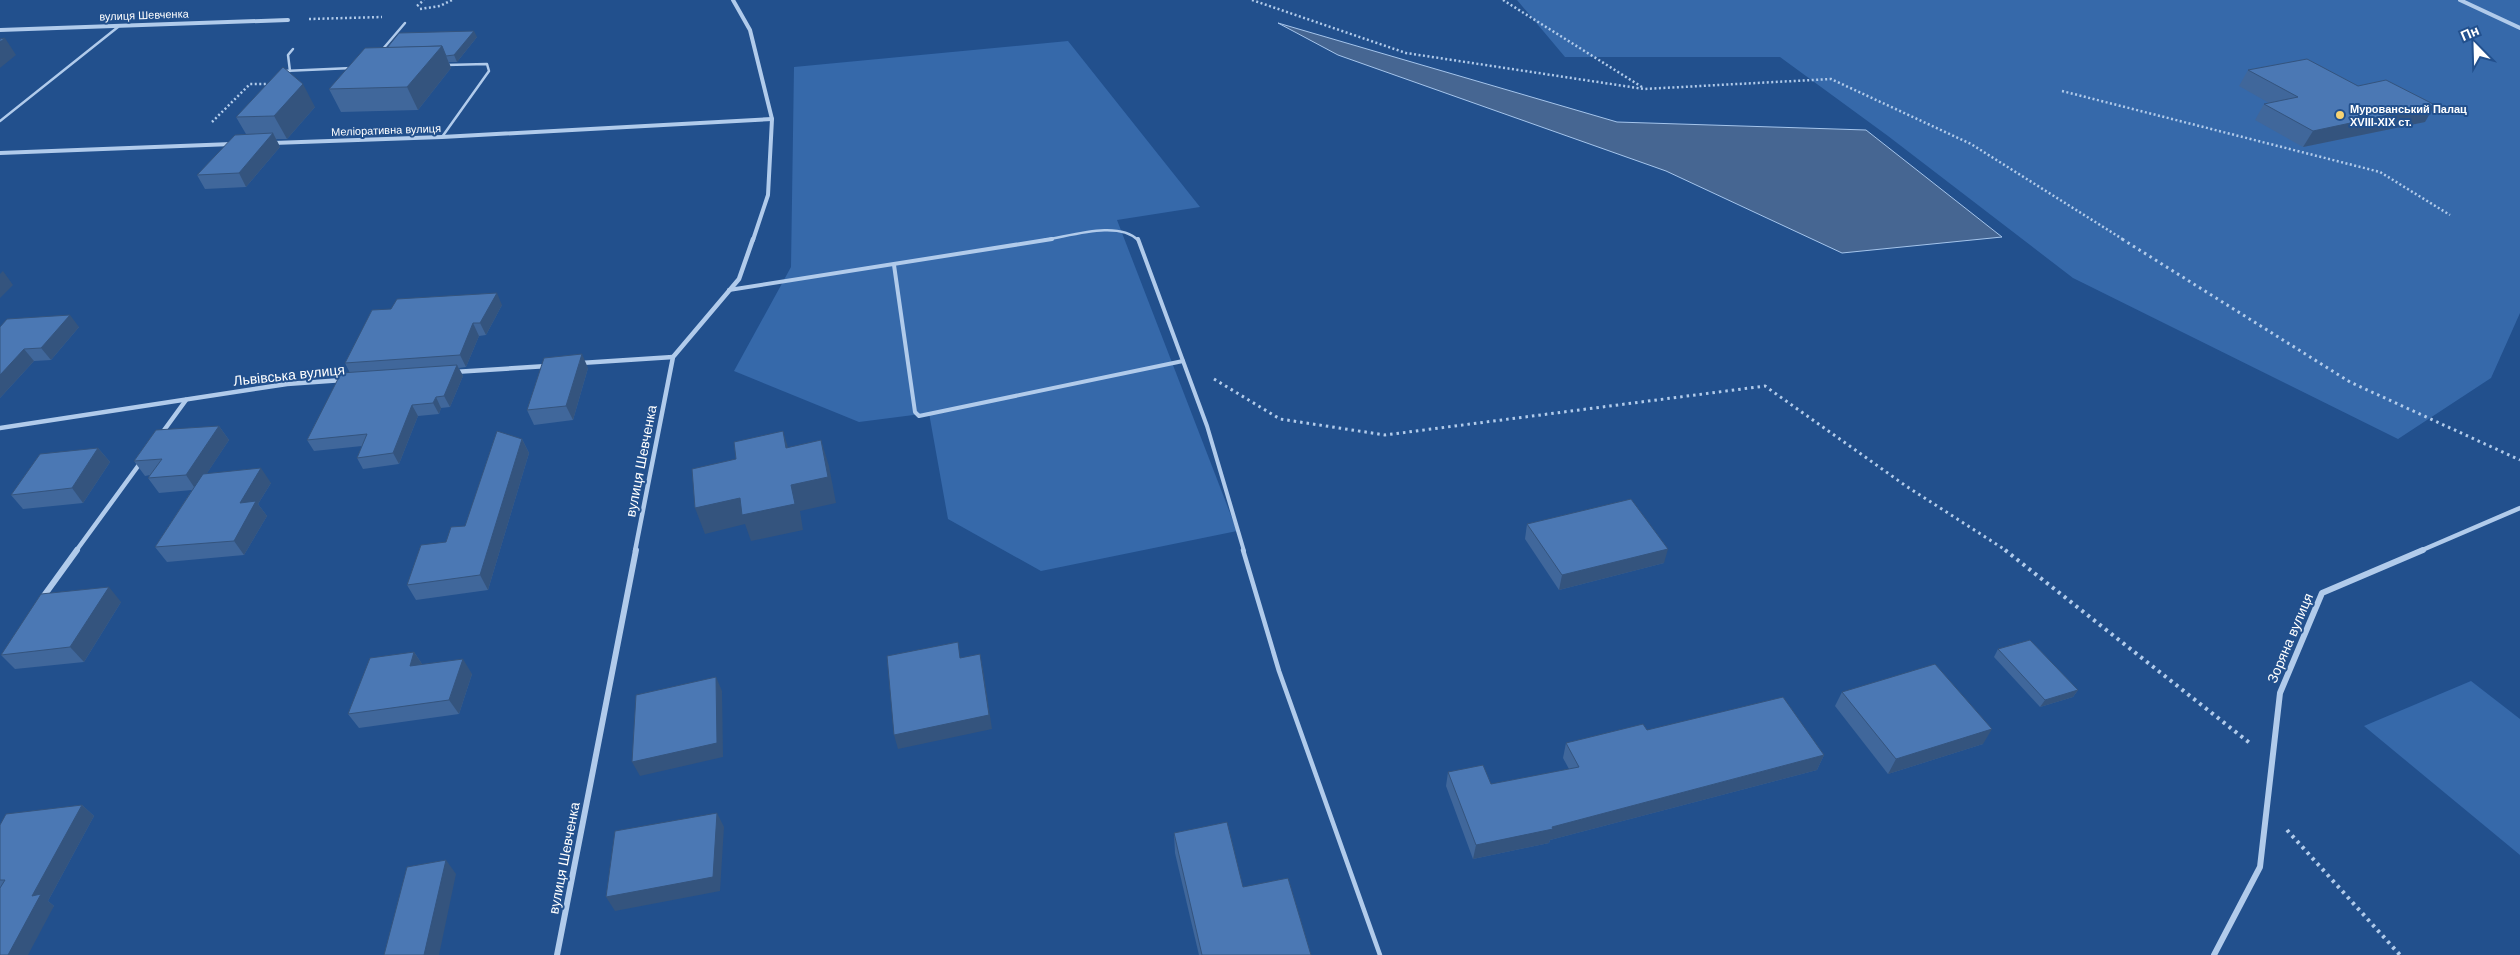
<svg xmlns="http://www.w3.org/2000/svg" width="2520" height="955" viewBox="0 0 2520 955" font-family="Helvetica,sans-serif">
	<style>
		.green { fill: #3669aa }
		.water { fill: #466692; stroke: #a5c5ec }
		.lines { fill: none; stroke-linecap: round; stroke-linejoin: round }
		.path-far2 { stroke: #b1cbeb; stroke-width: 2.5; stroke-dasharray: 2 2.5; stroke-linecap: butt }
		.path-far1 { stroke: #b1cbeb; stroke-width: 3; stroke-dasharray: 2.5 4; stroke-linecap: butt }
		.path { stroke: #b1cbeb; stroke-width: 4; stroke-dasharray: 3 4.5; stroke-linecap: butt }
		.lane-far2 { stroke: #b1cbeb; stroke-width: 2.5 }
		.lane-far1 { stroke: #b1cbeb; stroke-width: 4 }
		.lane { stroke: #b1cbeb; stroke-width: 4.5 }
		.street-far2 { stroke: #b1cbeb; stroke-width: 4 }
		.street-far1 { stroke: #b1cbeb; stroke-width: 4.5 }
		.street { stroke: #b1cbeb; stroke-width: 6 }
		.wall { fill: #40679b }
		.shaded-wall { fill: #34547e }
		.building { fill: #4b78b4; stroke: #34547e }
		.poi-dot { fill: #f7d373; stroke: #22508d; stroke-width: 2 }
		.labels { text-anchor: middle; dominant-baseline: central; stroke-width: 4; stroke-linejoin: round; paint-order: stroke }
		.far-street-label { font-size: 11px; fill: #fff; stroke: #22508d }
		.far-poi-label { font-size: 11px; font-weight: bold; fill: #fff; stroke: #22508d; text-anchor: start }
		.street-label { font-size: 14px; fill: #fff; stroke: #22508d }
	</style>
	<rect width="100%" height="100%" fill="#22508d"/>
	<g class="green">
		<path d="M1517,0h1003v313l-29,65 -93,61 -325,-161 -185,-142 -108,-79h-215z"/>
		<path d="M1068,41l132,166 -83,13 120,311 -196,40 -93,-52 -19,-106 -70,9 -125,-51 57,-104 3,-200z"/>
		<path d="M2471,681l49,38v136l-156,-129z"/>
	</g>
	<path class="water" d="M1278,23l339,99 249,8 136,107 -160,16 -176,-82 -328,-116z"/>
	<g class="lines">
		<g class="path-far2">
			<path d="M1252,0l154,53 238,36 187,-10 140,65 153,96"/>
			<path d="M1503,0l139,87"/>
			<path d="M417,6l7,-6"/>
			<path d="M420,9l20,-3 12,-6"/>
			<path d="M309,19l73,-2"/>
			<path d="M2062,91l318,81 70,43"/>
			<path d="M212,122l38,-38h17"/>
		</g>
		<g class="path-far1">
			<path d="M2122,239l228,143 170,78"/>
			<path d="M1214,379l66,40 105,16 380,-49 141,100 101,65"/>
		</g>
		<g class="path">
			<path d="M2005,550l246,194"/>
			<path d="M2287,830l113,125"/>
		</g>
		<g class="lane-far2">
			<path d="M382,50l23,-27"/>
			<path d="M284,71l68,-3"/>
			<path d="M290,71l-2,-16 5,-6"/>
			<path d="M0,121l118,-94"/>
			<path d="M442,137l47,-66 -2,-7 -41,1"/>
			<path d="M1044,240c27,-4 74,-20 94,0"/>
		</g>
		<g class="lane-far1">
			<path d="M1138,239l69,187 37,125"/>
			<path d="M894,265l21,147 4,4 264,-55"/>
			<path d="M729,290l323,-51"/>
		</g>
		<path class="lane" d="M1243,550l36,121 101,284"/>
		<g class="street-far2">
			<path d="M733,0l17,30 22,89 -4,76 -15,45"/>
			<path d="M2460,0l60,28"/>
			<path d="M0,30l288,-10"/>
			<path d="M273,143l169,-6 330,-18"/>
			<path d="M0,153l232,-9"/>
		</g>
		<g class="street-far1">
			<path d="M581,363l92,-6"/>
			<path d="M454,372l93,-6"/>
			<path d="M0,428l287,-44 56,-4"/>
			<path d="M162,433l24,-33"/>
			<path d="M76,551l65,-89"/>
			<path d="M635,551l38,-194 66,-78 14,-40"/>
			<path d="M2420,551l100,-43"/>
		</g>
		<g class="street">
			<path d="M43,597l34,-47"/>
			<path d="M557,955l79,-405"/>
			<path d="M2214,955l46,-88 20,-174 42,-100 101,-43"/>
		</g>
	</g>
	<g class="wall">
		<path d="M477,37l-20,25h-8l2,6 -33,42 -77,2 -12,-23 58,-41z"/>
		<path d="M2248,70l110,16 67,36 -122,25 -48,-27 9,-16 5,-1 -30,-17z"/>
		<path d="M315,107l-28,32h-11l4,8 -34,40 -41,2 -8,-14 49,-41 -10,-17z"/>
		<path d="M502,305l-16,30 -7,1 -13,31 -7,1 4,8 -13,31 -9,1 -2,6 -21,2 -19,48 -36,5 -6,-11 5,-12 -48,5 -7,-11 43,-67 -5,-10z"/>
		<path d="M7,319l72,8 -28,33 -17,1 -34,37z"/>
		<path d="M588,368l-15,52 -39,5 -7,-15z"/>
		<path d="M219,426l10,14 -22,33 64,10 -13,21 9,12 -23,39 -77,7 -12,-15 37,-57 -33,3 -11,-15 2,-3 -5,1 -11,-15z"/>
		<path d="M522,439l7,14 -41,137 -72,10 -9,-15 39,-43 19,-16z"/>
		<path d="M98,448l12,14 -27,41 -60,6 -12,-14z"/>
		<path d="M1527,524l137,39 -105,27 -34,-51z"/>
		<path d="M121,602l-37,60 -69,7 -14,-14z"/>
		<path d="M1998,649l80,41 -5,7 -33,10 -46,-50z"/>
		<path d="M414,652l8,12 50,10 -13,40 -100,14 -11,-14z"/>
		<path d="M1842,692l141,52 -95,30 -53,-68z"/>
		<path d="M1647,730l177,25 -7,15 -267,70 -1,3 -76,16 -27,-73 2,-14 43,12 78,-15 -6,-11 3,-15z"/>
		<path d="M82,805l12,11 -46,85 6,5 -54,49v-130z"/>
		<path d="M1174,833l69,54 68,68h-112l-24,-102z"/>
	</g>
	<g class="shaded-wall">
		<path d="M474,31l3,6 -20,25 -3,-7z"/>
		<path d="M5,38l11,17 -16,13v-26z"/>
		<path d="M442,46l9,22 -33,42 -11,-23z"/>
		<path d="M303,84l12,23 -28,32 -13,-23z"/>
		<path d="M2435,105l-10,17 -122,25 10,-16z"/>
		<path d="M273,133l7,14 -34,40 -7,-14z"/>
		<path d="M3,271l10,14 -13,13v-24z"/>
		<path d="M497,293l5,12 -16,30 -6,-12z"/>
		<path d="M70,315l9,12 -28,33 -10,-12z"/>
		<path d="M473,323l6,13 -13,31 -6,-12z"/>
		<path d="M24,349l10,12 -34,37v-23z"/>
		<path d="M582,354l6,14 -15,52 -7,-14z"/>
		<path d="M457,365l6,11 -13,31 -6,-11z"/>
		<path d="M436,397l5,11 -2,6 -6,-11z"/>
		<path d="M412,405l6,11 -19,48 -6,-11z"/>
		<path d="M219,426l10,14 -33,50 -10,-15z"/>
		<path d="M783,431l8,26 -5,-9z"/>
		<path d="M522,439l7,14 -41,137 -8,-15z"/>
		<path d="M821,440l8,26 7,37 -36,8 3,19 -52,11 -6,-17 -40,10 -10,-26 96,-23z"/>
		<path d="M98,448l12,14 -27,41 -11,-15z"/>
		<path d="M261,468l10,15 -13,21 9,12 -23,39 -10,-14 6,-38z"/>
		<path d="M1668,549l-4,14 -105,27 3,-15z"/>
		<path d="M109,587l12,15 -37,60 -14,-15z"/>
		<path d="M414,652l10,15 -14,-1z"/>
		<path d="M980,654l3,15 9,60 -94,20 -4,-14z"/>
		<path d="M463,659l9,15 -13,40 -10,-14z"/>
		<path d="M716,677l6,14 1,66 -83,19 -8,-14z"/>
		<path d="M2078,690l-5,7 -33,10 5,-7z"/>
		<path d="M1992,729l-9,15 -95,30 8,-15z"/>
		<path d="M1824,755l-7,15 -267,70 -1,3 -76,16 3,-14 76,-18z"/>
		<path d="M82,805l12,11 -46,85 6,5 -26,49h-20l24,-59z"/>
		<path d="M717,813l7,14 -4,64 -105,20 -9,-14z"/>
		<path d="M446,860l10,14 -17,81h-15z"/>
	</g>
	<g class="building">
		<path d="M474,31l-20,24 -8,1 -4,-10 -55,2 12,-15z"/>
		<path d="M5,38l-5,4v-3z"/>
		<path d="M442,46l-35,41 -78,2 36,-41z"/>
		<path d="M2307,59l51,27 28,-6 49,25 -122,26 -49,-27 34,-7 -50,-27z"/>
		<path d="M283,67l20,17 -29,32 -38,1z"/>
		<path d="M273,133l-34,40 -42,2 38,-40z"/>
		<path d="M497,293l-17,30h-7l-13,32 -115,8 27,-53 19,-1 6,-10z"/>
		<path d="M70,315l-29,33 -17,1 -24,26v-48l7,-8z"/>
		<path d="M582,354l-16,52 -39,4 17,-52z"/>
		<path d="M457,365l-13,31 -8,1 -3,6 -21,2 -19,48 -36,5 10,-24 -60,6 34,-67z"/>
		<path d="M219,426l-33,49 -38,3 14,-19 -28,2 22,-31z"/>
		<path d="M497,431l25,8 -42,136 -73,10 14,-40 25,-3 5,-15 14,-1z"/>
		<path d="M783,431l3,17 35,-8 7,37 -37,8 4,19 -53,11 -2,-17 -45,10 -3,-39 44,-10 -2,-17z"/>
		<path d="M98,448l-26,40 -61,7 29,-41z"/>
		<path d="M261,468l-21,35 16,-2 -22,40 -79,6 48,-73z"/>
		<path d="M1631,499l37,50 -106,26 -35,-51z"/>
		<path d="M109,587l-39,60 -69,8 40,-61z"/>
		<path d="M2030,640l48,50 -33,10 -47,-51z"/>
		<path d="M958,642l2,16 20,-4 9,61 -95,20 -7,-79z"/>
		<path d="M414,652l-4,14 53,-7 -14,41 -101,14 22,-56z"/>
		<path d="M1935,664l57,65 -96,30 -54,-67z"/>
		<path d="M716,677l1,66 -85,19 4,-67z"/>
		<path d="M1783,697l41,58 -272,72 1,2 -77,16 -28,-73 35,-7 8,19 88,-17 -13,-24 77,-19 4,6z"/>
		<path d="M82,805l-50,91 9,-2 -33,61h-8v-67l5,-8h-5v-55l6,-11z"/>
		<path d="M717,813l-4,64 -107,20 9,-66z"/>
		<path d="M1227,822l16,65 45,-9 23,77h-109l-28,-122z"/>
		<path d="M446,860l-22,95h-40l23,-88z"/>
	</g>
	<circle class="poi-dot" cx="2340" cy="115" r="5"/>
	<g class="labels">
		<g class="far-street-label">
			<text transform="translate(144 15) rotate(-2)">вулиця Шевченка</text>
			<text transform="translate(386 130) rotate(-2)">Меліоративна вулиця</text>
		</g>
		<g class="far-poi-label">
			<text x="2350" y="109">Мурованський Палац<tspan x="2350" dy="13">XVIII-XIX ст.</tspan></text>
		</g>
		<g class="street-label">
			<text transform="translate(289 375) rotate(-6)">Львівська вулиця</text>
			<text transform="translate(641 461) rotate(-79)">вулиця Шевченка</text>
			<text transform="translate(2290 638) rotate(-67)">Зоряна вулиця</text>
			<text transform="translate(564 858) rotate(-79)">вулиця Шевченка</text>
		</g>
	</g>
	<g transform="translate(2475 45) rotate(337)" stroke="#22508d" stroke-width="4" paint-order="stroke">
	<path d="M0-4L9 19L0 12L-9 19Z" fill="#ffffff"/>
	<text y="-8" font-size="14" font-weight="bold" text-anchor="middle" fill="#ffffff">Пн</text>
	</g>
</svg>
